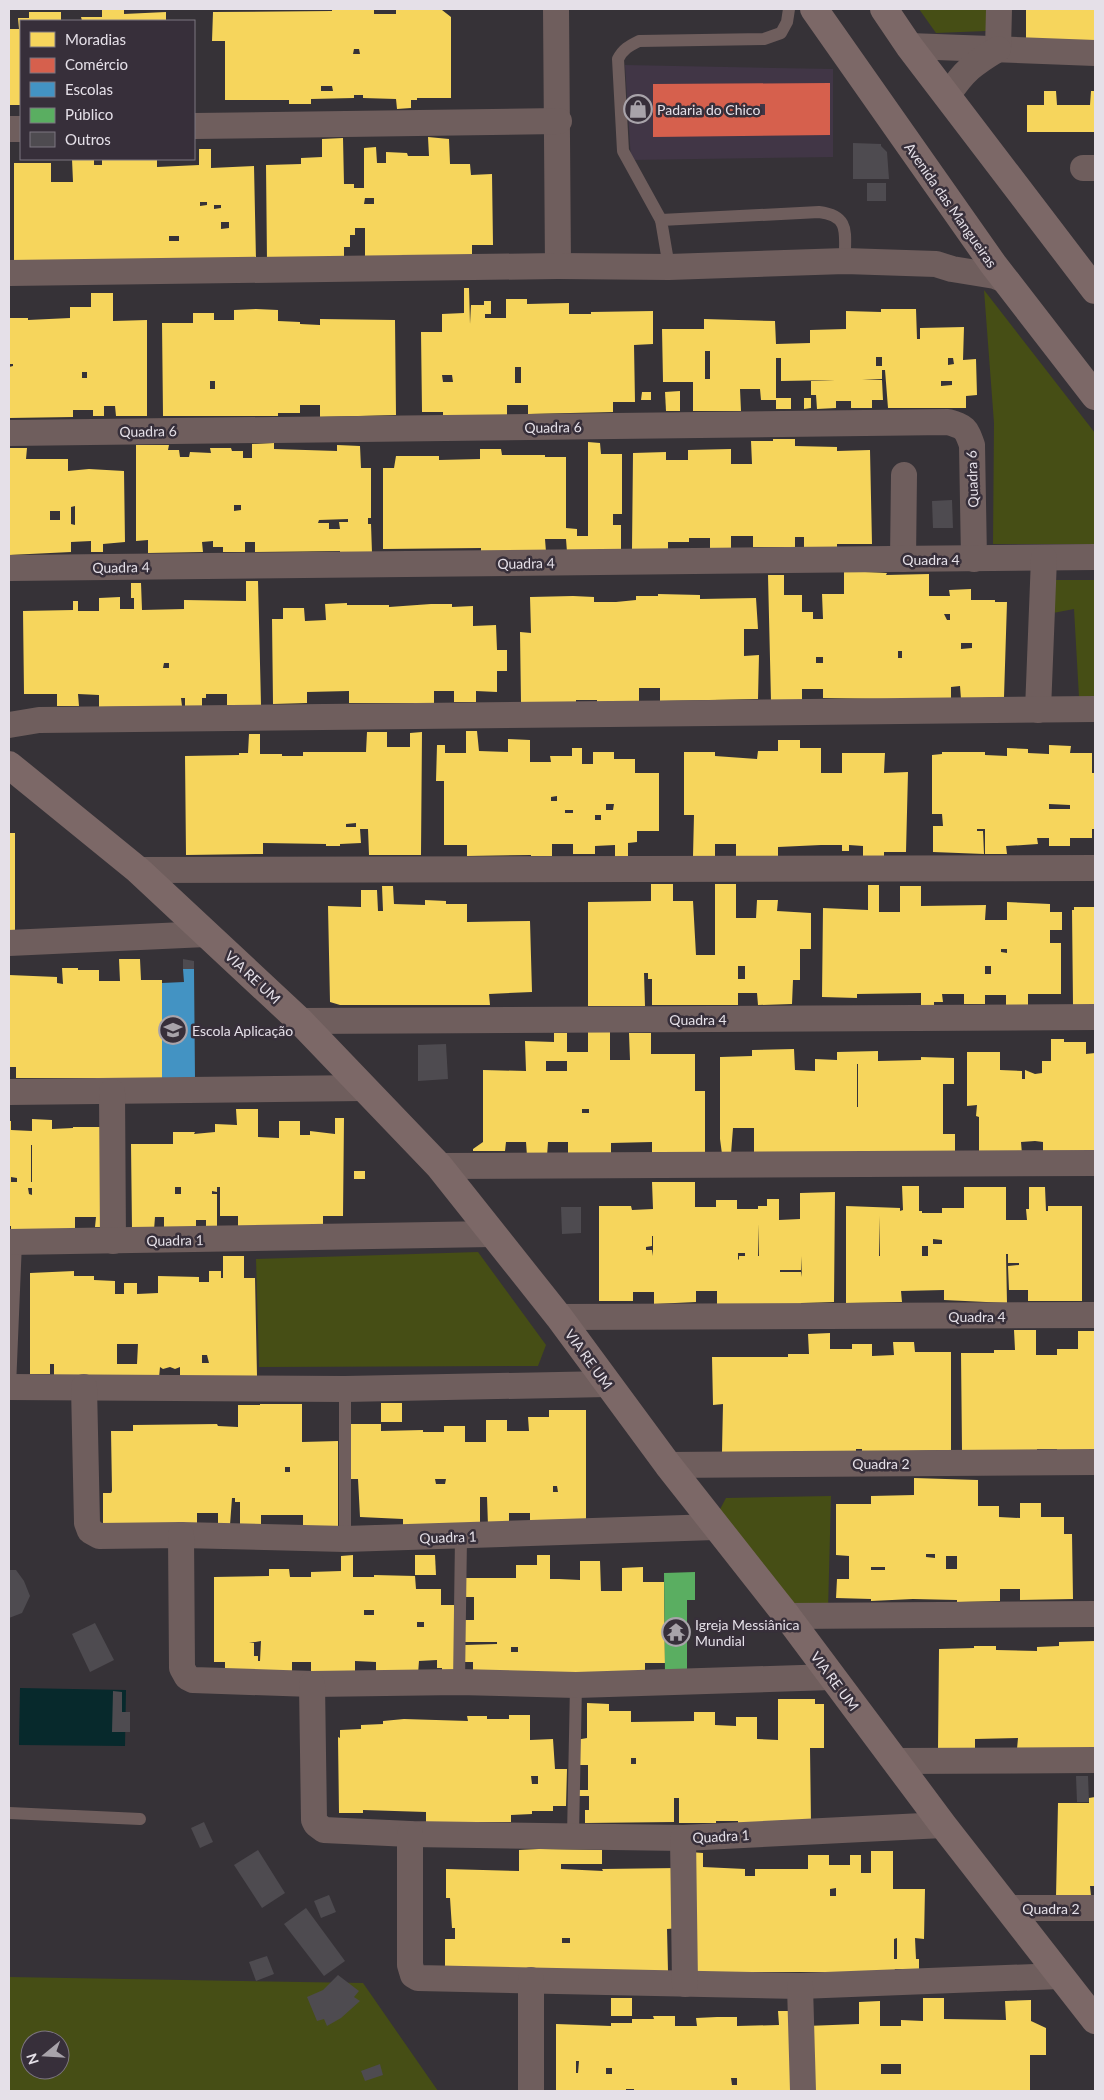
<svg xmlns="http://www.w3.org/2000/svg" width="1104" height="2100" viewBox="0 0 1104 2100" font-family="Lato,sans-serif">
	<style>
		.built { fill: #413646 }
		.green { fill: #464e15; fill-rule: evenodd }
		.water { fill: #07292c }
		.homes { fill: #f6d55c; fill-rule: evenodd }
		.shops { fill: #d6604d; fill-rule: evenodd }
		.schools { fill: #4393c3 }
		.public { fill: #5aae61 }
		.building { fill: #4e4b50 }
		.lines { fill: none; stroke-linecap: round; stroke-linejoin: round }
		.lane { stroke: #6f5e5d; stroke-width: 12 }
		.street { stroke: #6f5e5d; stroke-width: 26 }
		.secondary { stroke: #7c6867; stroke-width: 28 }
		.labels { text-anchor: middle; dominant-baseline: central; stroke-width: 5; stroke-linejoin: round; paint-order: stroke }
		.poi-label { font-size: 14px; fill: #e5e0e8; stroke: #372f3a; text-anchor: start }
		.street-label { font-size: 14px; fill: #e5e0e8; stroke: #372f3a }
	</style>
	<rect width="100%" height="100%" fill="#363237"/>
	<path class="built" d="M625,65l208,4v88l-202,3z"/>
	<g class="green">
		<path d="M919,9h69l-2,22 -50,2z"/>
		<path d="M984,290l111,143v111h-102l1,-121z"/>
		<path d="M1053,580h42v116l-16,1 -5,-88 -21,4z"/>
		<path d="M478,1252l68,93 -8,21 -279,1 -3,-108z"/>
		<path d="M831,1496l-3,115 -34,-2 -76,-96 8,-15z"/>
		<path d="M9,1977l354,6 75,108h-429zM30,2040h30v30h-30z"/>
	</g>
	<path class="water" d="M20,1688l106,2 -1,56 -106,-1z"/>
	<g class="homes">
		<path d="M102,9h22v5l42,-2v9h-84l-1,-4h21z"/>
		<path d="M332,9h42v5h22v-4h46l9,7v81h-34v2h-6v8l-14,1 -1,-10 -33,-1v-3h-9v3l-43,1v5h-22v-4h-64v-59h-13l1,-29 119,-1zM354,49h5l1,5h-7zM321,86h11l1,5h-12z"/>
		<rect x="1026" y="9" width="69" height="32"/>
		<path d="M29,12h32v9h-40v84h-12v-76h10l-1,-11h11z"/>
		<path d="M1044,91h12l1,14h33l1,-14h4v41h-68v-27h17z"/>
		<path d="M428,137l21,2 1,25h20l1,11 21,-1 1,71h-21v11l-107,3v-31h-10v7h-5v12h-6v12l-77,2 -1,-96 35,-1v-6l21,-1v-18l21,-1 1,46h10v4h10v-40l12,-1 1,16h9v-11l21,1 1,3h21zM365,198h9v6h-10z"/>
		<path d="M199,149h12v19l43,-2 2,94 -242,7v-104h37v19h22l-1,-23h22v6h8v-6h55v8l42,-2zM200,202h7v3l-7,1zM214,205h7v3l-7,1zM221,222h8v6l-8,1zM169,236h10v5h-10z"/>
		<path d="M464,288h5l1,36 1,-19h13v-4h7v13h-6v4h21v-19h21v5l42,-1v11h22v-2l62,-1v33l-19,1 1,57h-22v10l-85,2v-9h-21v11h-64v-4h-21l-1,-80h21v-18l22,-1zM515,367h6v16h-6zM442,375h10l1,7h-10z"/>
		<path d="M91,293h22v28l34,-1v96h-31l-1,-10h-11v10h-11v-6h-20v7l-64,1v-51l4,-1v-2h-4v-46h19v2l42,-2v-11h21zM82,372h5v6h-5z"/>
		<path d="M256,309l22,1v11l22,1v2l20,1v-6l75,1 1,95 -76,2v-12h-20v8h-22v3h-115l-1,-93h31v-10h21v7h20v-10zM210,381h5v8h-5z"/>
		<path d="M881,309h35l1,30h3v-11l44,-1 -1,33 13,-1 1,36 -11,1v12h-78l-3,-38h-3v9l-20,1h20l1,20h-11v8h-21v-7h-15v7l-19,1 -1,-14h-5v-14l24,-1 -54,1v-23h-5v40h15v11h-15v-9h-15l-1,-11h-20l1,22h-48v-29h-30l-1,-53h42v-10l71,2 1,23 34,-1v-13l36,-1v-18l35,1zM705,351h5v28h-5zM876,357h6v9h-6zM948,358h5l1,6 -6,1zM941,381h11v4l-11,1z"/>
		<path d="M680,391v20h-14l-1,-19z"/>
		<path d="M642,392h9v8h-10z"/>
		<path d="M804,398h7v10l-7,1z"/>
		<path d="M773,439h22v7l42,1v4l33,-1 2,94h-35v4l-33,-1v-10h-9v10h-42v-11h-22v14h-21v-12h-21v4h-21v7l-36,1 1,-97 33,-1v8h22v-10l43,-1v15h21l-1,-23h22z"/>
		<path d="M588,442l12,1 1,11h21v60h-9v11h8v26l-54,1 -1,-13h-21l1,13 -65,1v-5l-98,1v-81h11l2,-12h43v4l41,-1v-10h21l1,6h43v2h21v71l11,1v7h11z"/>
		<path d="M274,443v6l63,2v-6l23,1 1,22h10v50h-3v6h3l1,29h-32v-2l-85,1v-10h-10v10h-22v-5h-10v-6l-11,1 1,10 -55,1v-13l-12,1v-96h33l-1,5h11l1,7h9l1,-5 21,1 -1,-5h21l1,3h11v7h9v-14zM234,505h7v5l-7,1zM348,519v3h-9l1,7h-11v-6h-11l1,-3z"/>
		<path d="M9,448h18l-1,11h42v12l21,-2 35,2 1,71 -22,2v8h-12v-11l-20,1v10l-62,3zM75,506v19l-4,-1v-17zM50,511h10v9h-10z"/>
		<path d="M865,570v2l22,1 -1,2 43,-1v22h21l-1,-6 22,-1v11h24v2h12l-3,95 -43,2 -1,-13 -9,1v13l-128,-2v-9h-21v12h-31l-3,-126h16v20h18v17h11v7h10l-1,-25h22v-23zM944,614h6v6h-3zM961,643h11v5l-11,1zM898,651h4v7h-4zM816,657h7v6h-7z"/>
		<path d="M246,581h12l3,124h-34v-11h-21v4h-4v8h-17v-8h-4l1,8 -83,1v-12l-21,-1 1,12h-22v-12h-33l-1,-83 50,-1v-9h5v10h21v-13l21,-1v12h14v-11h-3v-15h10l1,27 42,-1v-9l62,1zM164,663h5v5h-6z"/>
		<path d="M658,594l42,1v4l56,-1 2,31h-14v27l15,-1 -1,44 -98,2v-13h-21v13l-42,1v-2h-21v3h-55l-1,-71 11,1 -1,-36 43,-1 21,1v5h22l20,-2v-4h22z"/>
		<path d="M347,603v2h42v2l42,-3h21v3l21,-1v20l23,-1 1,25h10v21h-10v21l-21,-1v11h-22v-11h-20v12h-85v-12l-42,1v11l-34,1 -1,-85h11v-11h21l1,13 21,-1 -1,-16z"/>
		<path d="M466,731h11l2,20 29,1v-13l22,1v22h21l-1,-6h22v-8h10v16h11v-12h21v7h21v14h24v58h-22v11l-9,1v14h-13v-12l-20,1v8h-22v-10h-21v12h-21v-1l-64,1v-11h-23v-64h-8l1,-36h8v8h21zM557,796v5h-6v-4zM606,804h8l-1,6h-7zM565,810h8v3h-8zM595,815h6v5h-6z"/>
		<path d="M367,732h20v15h23v-14l12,-1 -1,123h-52l-1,-26h-8l1,14 -21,1v2h-14v-2l-63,-1v11l-77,1 -1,-99 54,-1v-2h9l1,-19h11v20h22v2h21v-4h63zM356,823v4h-10v-3z"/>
		<path d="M778,740h22v8h21v25h21v-20h43l-1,20 24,-1 -2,80h-22v4h-21v-10l-14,-1v6h-7v-6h-21l-43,2v9h-42v-12h-21v12h-22l1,-41h-10v-63h31v4l42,3 1,-8h20z"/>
		<path d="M1049,745l22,1 -1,7h22v20h3v56h-3v9h-22v8h-21v-8h-12l1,6 -32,2 1,8h-22v-25h-8v2h6l1,23 -51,-2v-26h10l-1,-12h-10v-59l10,-1v-2h43v3l22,1v-8l21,1v4l21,1zM1049,804l21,1v4h-21z"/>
		<rect x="9" y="833" width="6" height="99"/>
		<path d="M651,884h22v17h20l3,54h19v-71h21v34h20l1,-18h21l-1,11 34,2v36h-11v31h-7l-1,24 -34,1 -1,-12h-19v12h-86v-26h-4v-6h-4l1,33h-57v-104l63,-1zM738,966h7v13h-7z"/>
		<path d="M868,885h11v27h21v-26h21v20l65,-1 -1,15h22v-18l43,2v8h12v18h-12v13h11v51h-33v11h-22v-10h-21v9h-21v-10h-22l1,8h-9v3h-13v-12l-64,1v4l-35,-1 1,-89 45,2zM1001,949h6v4l-6,-1zM985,966h6v8h-6z"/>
		<path d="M382,886h11l1,18 31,1v-5l21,1v3h21v18l63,-1 2,71 -43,2 1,11h-150l-10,-3 -2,-96 33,1v-17h16l1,21h5z"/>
		<path d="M1074,907h21v98h-22l-1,-95h2z"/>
		<path d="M119,959h21l1,21h21v98h-146v-11h-7v-92l48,2v6l6,1 -1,-16h16v2h21v11h21z"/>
		<path d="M588,1032h22v28h20l-1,-27h22v21h44v37h10v64h-53v-13l-41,1v11h-43v-12h-20l-1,14h-20l-1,-14h-20l-1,9h-32v-2l10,-7v-72l43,1 -1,-30 29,1v-9h13v19h21zM546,1061h21v10h-21zM582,1109h7v4h-7z"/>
		<path d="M1051,1039h13v3h22v12l9,-1v101l-52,-1v-11l-8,-1 -14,1 1,12 -43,-1v-36l-3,-1 1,-11 -10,1v-54h33v18l22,1v8h3v-9l10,4 7,-1v-12h9z"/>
		<path d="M794,1049l1,21 20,1v-12l22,1v-8l41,-1v10l43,-1v-3l33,1v26h-11v50h12v17l-201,4v-27h-21l-2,26h-9l-2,-15v-82l32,-1v-6zM857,1064h1v43h-1z"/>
		<path d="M236,1109h22v28l21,1v-17h21v14h10v-4l25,3v-16h9l-1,98h-20v9l-85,4v-13h-18v-29h-3v5l-5,-1v3h5v34h-11v-8h-10v9h-32v-12h-9l-1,13h-22l-1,-86h42v-12h22l-1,2 21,-2v-8l22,1zM175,1187h6v7h-6z"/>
		<path d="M32,1119l20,1v9l21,-1v-1h32l1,100h-11l1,-10h-21v12h-64v-3h-2v-105h2v9l21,1zM31,1145h1v37h-1zM11,1177l6,1v4h-6zM28,1188h4v7l-3,-1z"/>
		<rect x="354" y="1171" width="11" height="8"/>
		<path d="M652,1182h43v25h21v-7h21v9h21v-3h9v-7h12v21l21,-1v-26l35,-1 -1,110 -33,1v1h-84v-13h-21v11l-42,2v-12h-21v9h-34v-95h32l1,4 21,-1zM758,1224l1,32h-1zM652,1236h1v20l-1,-6h-6v-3l6,-1zM738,1253h7v3h-6v4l-1,-1zM801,1256l1,21 -1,-5h-21v-2h21z"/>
		<path d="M902,1186h17v25h3v2h20v-5h22v-21h42v33h21l-1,-11h3v-22h16l1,24h2v-5h34v95h-54v-11h-19l-1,-24 11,-1v-2h-11v-9h-2l1,49 -63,-3v-10l-43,1 1,11 -56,1v-97l54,2v3l3,-1zM879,1216l1,40h-1zM933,1239l9,1v4h-9zM922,1246h6v10h-6z"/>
		<path d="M223,1256h21v22h11l2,98 -77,2v-11l-5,2 -5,-2 -7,2 -3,-2 -1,11h-105v-14h-4v10h-20v-101l44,-2v5h20v4l21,1v13h9v-11h13v11l21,-1v-17l41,1v5h10v-11h12v7h2zM117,1344h21l-1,20h-20zM202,1355h5l2,8h-7z"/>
		<path d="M1014,1330h22v25h21v-6h21v-18h17v121l-38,-1v-2h-20v3l-75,-1 -1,-98h33v-3h21z"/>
		<path d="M830,1333v16h22v-5h20v12l22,-1 -1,-13h21l1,10h36v98l-89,2v-3h-6v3h-134l1,-48 -10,1 -1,-48h76v-3h21l-1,-20z"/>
		<rect x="381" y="1403" width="21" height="19"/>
		<path d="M260,1404h42v38l36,-1v85h-35v-11h-42v12h-21v-25h-5v-4h-3l-2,27h-12v-12h-21v14h-94v-34h8l1,-2 -1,-60h22v-6l84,-1 1,2 20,1v-22h22zM285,1467h5v5h-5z"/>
		<path d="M549,1410h37v113l-56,1v-11h-21v13h-21l-1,-29h-7v29l-77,1v-8l-43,-2 -2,-38h-10v-55h33v7l42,-1v2h21v-6h21v16h21v-22h21v11h22l-1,-14h21zM435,1479h11l-1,5h-9zM553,1486h4l1,6h-5z"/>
		<path d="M914,1478l64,2v26h21v11l21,1v-15h21v14h23v17h8l1,65 -53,1v-11h-20v12l-43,1v-2l-44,-1 -42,2v-2l-35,-1 1,-19h12v-23l-13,-1v-51h35v-8l43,-1zM926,1554h9v4l-9,-1zM946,1556h11v13h-11zM871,1567h14v3h-14z"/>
		<path d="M353,1555v22h21v-2l41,1 1,13h25v16h13v67h-12v-4h-5v-8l-18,1 -1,13 -42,-1v-11l-21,-1v14l-44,-1v-12h-19v13l-67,-1v-12h-11v-85l55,-1v-7h20l1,8h21v-5l30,-1v-15zM364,1610h10v5h-10zM417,1622h7v5h-7zM261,1641l-1,20h-2v-5h-4v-13h-5z"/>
		<path d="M415,1555h20l1,20h-21z"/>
		<path d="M537,1555h13v24h9l21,1v-19h20l1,30h21v-23l21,-1v15h21l1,81h-20v12l-172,-2v-11h-8v-17l32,-1v-2h-32v-22h9v-23h-10v-19h52v-13h21zM511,1647h7v5h-7z"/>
		<path d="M1095,1641v109l-78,-1 1,-11 -43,1v10h-37l1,-100 35,-1v-2h22v4l41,1v-4l22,-1v-4z"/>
		<path d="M778,1699h37v5h9v44h-14l1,75h-73v-2h-22v2h-37v-25h-5v24l-89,1v-13h4v-14h-13v-6h12v-25h-12v-25l11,-2v-35l22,1v7h22v11l63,-1v-9h21v13l21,1v-9h21v22l21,1zM631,1758h5v6h-5z"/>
		<path d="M509,1715h21v25l23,-1 2,30h12l-1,37h-13v5h-21v3l-21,1v7h-85v-10l-63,-2v3h-24l-1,-76 2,1v-8l21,-1v-4l22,-1v-3l21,-2 64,2 -1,-5h20v3h22zM531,1776h7v8h-6z"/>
		<path d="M1095,1797v89h-5l1,10 -35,1 2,-94h31v-5z"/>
		<path d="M539,1849l63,1v14h-41v5l42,2 -1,-2 76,-1 1,60 -12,1 1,42 -223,2v-34h10v-11h-3l-2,-30h-4v-29l73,2v-21zM562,1938h8v5h-8z"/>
		<path d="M871,1851h22v38h32l-1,50 -9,-1 1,21h3v10h-24l-1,3h-204v-120l13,1v14l42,2v7h10v-7h53v-14h21v10h21v-10h11v18h10zM836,1888v8h-6v-7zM897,1938v21h-3v-20z"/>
		<rect x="611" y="1998" width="21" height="18"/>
		<path d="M923,1998h21v21l62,1 -1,-19 26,-1v21l15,7v27h-16v36h-224v-65l53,-2v-22l21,-1v25h21v-6l22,1zM881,2064h20v10h-20z"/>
		<path d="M778,2011h14l1,80h-159v-2h-8v2h-70v-67l55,2v-3h21v-4h22l-1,-3h22v10h22l-1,-8 21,-1h20v9l42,-1zM576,2061h3l-1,12h-2zM606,2068h6v6h-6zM731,2078h6v7h-5z"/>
	</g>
	<path class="shops" d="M830,83v52l-177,2v-53zM760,104h5v11h-5z"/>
	<path class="schools" d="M183,969h11l1,109h-33v-95l22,-1z"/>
	<path class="public" d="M695,1572v28h-8v74l-22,1 -1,-102z"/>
	<g class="building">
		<path d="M853,143l28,1v2l6,6 2,27h-36z"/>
		<rect x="867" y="183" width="19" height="18"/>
		<path d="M952,500l1,28h-20l-1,-27z"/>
		<path d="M183,959l11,2v8h-11z"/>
		<path d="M446,1044l2,35 -30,2v-36z"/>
		<path d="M561,1207h20v26l-19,1z"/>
		<path d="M9,1570h7l8,11 6,15 -8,17 -13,5z"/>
		<path d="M95,1623l19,37 -24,12 -18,-38z"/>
		<path d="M113,1691l9,1v20h8v20h-18z"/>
		<path d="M1076,1776h12l1,26h-12z"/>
		<path d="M204,1822l9,20 -13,6 -9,-20z"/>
		<path d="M258,1850l27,43 -23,15 -28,-43z"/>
		<path d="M329,1895l7,17 -15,6 -7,-17z"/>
		<path d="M306,1908l39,53 -21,15 -40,-52z"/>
		<path d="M267,1956l7,18 -18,7 -7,-19z"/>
		<path d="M338,1975l21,16 -5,6 6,4 -19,17 -14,8 -3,-7 -7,2 -10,-24 16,-7z"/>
		<path d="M380,2064l3,11 -18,6 -4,-10z"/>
	</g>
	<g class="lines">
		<g class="lane">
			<path d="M661,220l-38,-69 -5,-92c5,-10 11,-13 21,-18l125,-2 17,-6 6,-11 2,-13"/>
			<path d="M669,267l-8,-47 158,-8c33,4 25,23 26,49"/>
			<path d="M10,1387l6,-145"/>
			<path d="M345,1539v-150"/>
			<path d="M459,1682l2,-145"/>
			<path d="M9,1813l131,6"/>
			<path d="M573,1836l3,-151"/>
		</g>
		<g class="street">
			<path d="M556,9l2,257"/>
			<path d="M909,46l186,7"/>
			<path d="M998,49l1,-40"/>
			<path d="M948,95c16,-24 25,-31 50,-46"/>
			<path d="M194,126l365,-5"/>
			<path d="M9,129h12"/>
			<path d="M1083,168h12"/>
			<path d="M9,273l549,-7 111,1 176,-6 91,3 16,5 43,7 12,5"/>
			<path d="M9,433l939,-11c17,5 18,6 24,23l2,114"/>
			<path d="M903,559l1,-84"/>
			<path d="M9,568l1086,-11"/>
			<path d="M1038,710l6,-152"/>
			<path d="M9,725l30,-5 1056,-11"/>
			<path d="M138,870l957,-2"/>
			<path d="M9,943l197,-9"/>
			<path d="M300,1021l795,-4"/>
			<path d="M9,1092l355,-4"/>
			<path d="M112,1092l1,149"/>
			<path d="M439,1166l656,-3"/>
			<path d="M9,1242l483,-8"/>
			<path d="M559,1317l536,-2"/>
			<path d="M9,1387l336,2 263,-5"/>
			<path d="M84,1387l3,136 3,8 9,5 82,-1 164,4 370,-12"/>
			<path d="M668,1465l427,-3"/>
			<path d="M181,1535l1,133 5,9 6,3 119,4 147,-2 117,3 256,-8"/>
			<path d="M787,1616l308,-2"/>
			<path d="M312,1684l2,136 2,4 8,6 86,4 273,4 260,-13"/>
			<path d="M896,1761l199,-1"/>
			<path d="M410,1834v131l3,10 5,3 382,8 260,-10"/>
			<path d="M683,1838l2,146"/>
			<path d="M1007,1908h88"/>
			<path d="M531,1980v111"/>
			<path d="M800,1986l3,105"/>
		</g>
		<g class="secondary">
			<path d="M814,9l179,255 102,132"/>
			<path d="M884,9l25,37 186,244"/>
			<path d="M9,765l129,105 162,151 139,145 120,151 109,148 119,151 156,209 152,195"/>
		</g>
	</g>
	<defs>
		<symbol id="shop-ring" viewBox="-11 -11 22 22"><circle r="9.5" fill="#372f3a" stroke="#a8a3aa" stroke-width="1.5"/><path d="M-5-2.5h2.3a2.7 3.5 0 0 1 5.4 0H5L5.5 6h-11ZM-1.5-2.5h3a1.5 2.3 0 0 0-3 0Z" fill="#a8a3aa"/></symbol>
		<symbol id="school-ring" viewBox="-11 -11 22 22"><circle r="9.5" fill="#372f3a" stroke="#a8a3aa" stroke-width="1.5"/><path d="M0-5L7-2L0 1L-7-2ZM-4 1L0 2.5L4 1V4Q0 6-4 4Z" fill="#a8a3aa"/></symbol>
		<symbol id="temple-ring" viewBox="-11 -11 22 22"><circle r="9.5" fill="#372f3a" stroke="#a8a3aa" stroke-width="1.5"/><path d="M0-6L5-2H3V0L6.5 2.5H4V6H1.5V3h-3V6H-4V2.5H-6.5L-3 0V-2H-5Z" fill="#a8a3aa"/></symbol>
	</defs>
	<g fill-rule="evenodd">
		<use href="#shop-ring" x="622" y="93" width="32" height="32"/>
		<use href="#school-ring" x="157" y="1014" width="32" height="32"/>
		<use href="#temple-ring" x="660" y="1616" width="32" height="32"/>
	</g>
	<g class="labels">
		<g class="poi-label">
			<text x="657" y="109">Padaria do Chico</text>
			<text x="192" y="1030">Escola Aplicação</text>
			<text x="695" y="1624">Igreja Messiânica<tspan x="695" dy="16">Mundial</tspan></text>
		</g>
		<g class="street-label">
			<text transform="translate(951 205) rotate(55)">Avenida das Mangueiras</text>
			<text transform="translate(553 427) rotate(-1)">Quadra 6</text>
			<text transform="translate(148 431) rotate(-1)">Quadra 6</text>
			<text transform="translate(972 479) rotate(-92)">Quadra 6</text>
			<text x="931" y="559">Quadra 4</text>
			<text transform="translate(526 563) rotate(-1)">Quadra 4</text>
			<text transform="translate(121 567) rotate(-1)">Quadra 4</text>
			<text transform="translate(253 977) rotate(43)">VIA RE UM</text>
			<text x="698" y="1019">Quadra 4</text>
			<text transform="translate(175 1240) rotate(-1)">Quadra 1</text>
			<text x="977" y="1316">Quadra 4</text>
			<text transform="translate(589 1359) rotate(54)">VIA RE UM</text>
			<text x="881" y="1463">Quadra 2</text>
			<text transform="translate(448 1537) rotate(-2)">Quadra 1</text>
			<text transform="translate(835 1681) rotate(53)">VIA RE UM</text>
			<text transform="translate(721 1836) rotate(-3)">Quadra 1</text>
			<text x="1051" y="1908">Quadra 2</text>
		</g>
	</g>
	<rect width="1104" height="2100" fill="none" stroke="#e5e0e8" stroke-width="20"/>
	<rect x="20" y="20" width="175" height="140" fill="#372f3a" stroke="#7d7680"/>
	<rect x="30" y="32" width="25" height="15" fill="#f6d55c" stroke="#7d7680"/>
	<text x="65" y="45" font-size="15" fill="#e5e0e8">Moradias</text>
	<rect x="30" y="58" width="25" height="15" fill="#d6604d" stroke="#7d7680"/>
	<text x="65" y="70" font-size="15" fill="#e5e0e8">Comércio</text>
	<rect x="30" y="82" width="25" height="15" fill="#4393c3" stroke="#7d7680"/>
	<text x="65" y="95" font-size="15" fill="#e5e0e8">Escolas</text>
	<rect x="30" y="108" width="25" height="15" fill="#5aae61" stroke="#7d7680"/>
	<text x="65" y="120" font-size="15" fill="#e5e0e8">Público</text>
	<rect x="30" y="132" width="25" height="15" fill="#4e4b50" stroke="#7d7680"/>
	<text x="65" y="145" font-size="15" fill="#e5e0e8">Outros</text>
	<g transform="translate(45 2055) rotate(252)"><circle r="24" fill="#372f3a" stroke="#7d7680"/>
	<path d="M0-4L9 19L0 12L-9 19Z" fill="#a8a3aa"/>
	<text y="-8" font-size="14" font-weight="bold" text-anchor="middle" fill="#e5e0e8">N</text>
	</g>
</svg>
